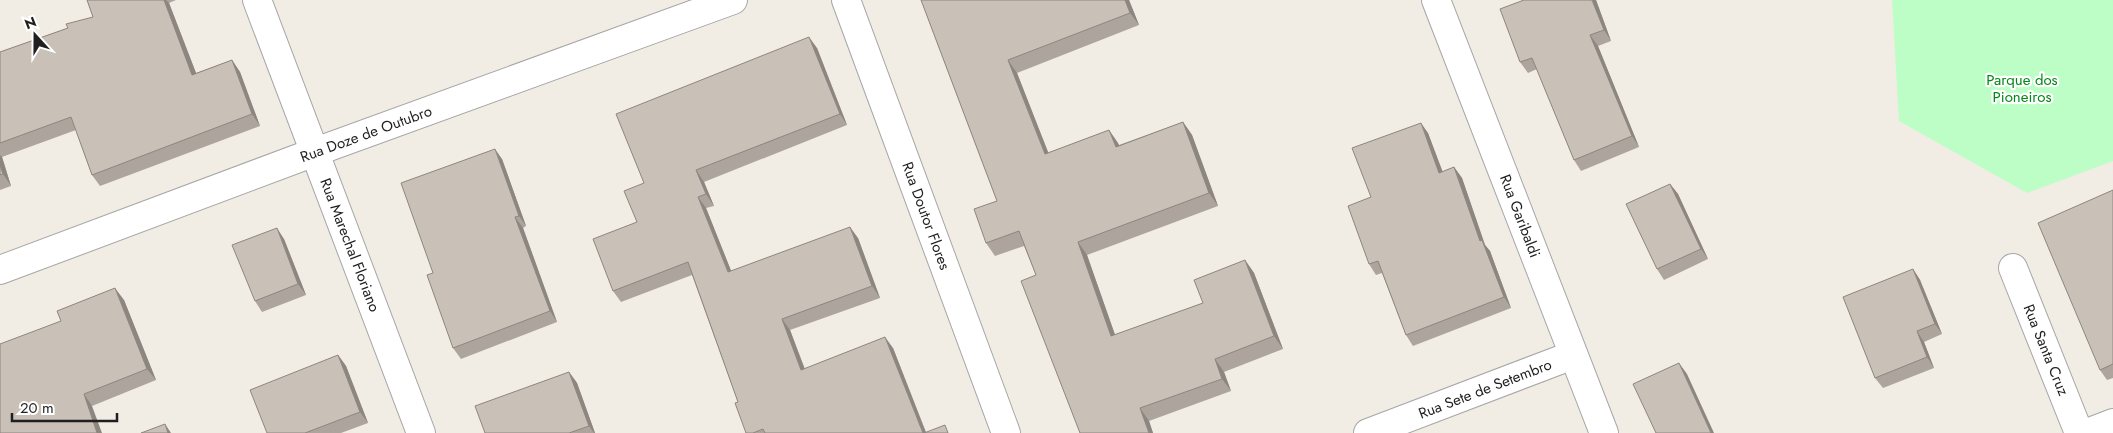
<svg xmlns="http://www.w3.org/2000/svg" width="2113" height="433" viewBox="0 0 2113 433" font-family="Jost,sans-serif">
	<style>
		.park { fill: #bdfec7 }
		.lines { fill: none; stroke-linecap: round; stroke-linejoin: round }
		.minor-casing { stroke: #a6a6a6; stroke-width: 30 }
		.minor { stroke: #fff; stroke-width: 28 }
		.wall { fill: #ada59d }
		.shaded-wall { fill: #8d8680 }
		.building { fill: #c9c0b7; stroke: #8d8680 }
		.labels { text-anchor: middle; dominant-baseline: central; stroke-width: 4.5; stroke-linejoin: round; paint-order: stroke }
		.park-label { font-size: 15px; fill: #028816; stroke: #fff }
		.street-label { font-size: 15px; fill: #1f1f1f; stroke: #fff }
	</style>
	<rect width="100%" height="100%" fill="#f1ede4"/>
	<path class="park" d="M1892,0h221v161l-86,32 -128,-72z"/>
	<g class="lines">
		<defs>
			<g id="minor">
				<path d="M257,0l164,433"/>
				<path d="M846,0l160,433"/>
				<path d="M1436,0l168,433"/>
				<path d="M2013,268l66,165"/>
				<path d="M0,270l315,-118 418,-152"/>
				<path d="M1368,433l205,-78"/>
				<path d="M2087,433l26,-10"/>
			</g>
		</defs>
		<use href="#minor" class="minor-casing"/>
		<use href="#minor" class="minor"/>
	</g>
	<g class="wall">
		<path d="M87,0h89l-7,3 27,70 36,-13 8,12 20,54 -160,60 -8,-11 -16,-45 -74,27 9,29 -11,4v-138l68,-24 25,-11z"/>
		<path d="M921,0h208l10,25 -122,48 31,80 61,-23 10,15 64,-23 9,13 26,71 -131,49 28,80 88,-32 42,-43 9,13 29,76 -59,23 7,19 -82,30 4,12h-73l-44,-158 -12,-29 -29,10 -9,-13 11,-42z"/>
		<path d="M1596,0l15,41 -13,5 41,101 -58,24 -7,-11 -37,-91 -9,4 -8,-11z"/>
		<path d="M817,48l30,77 -143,57 10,24 -8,2 25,63 127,-33 22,60 -90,32 15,39 88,-21 33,84 24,1h-204l-8,-31 -46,-127 -71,27 -8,-11 24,-69 7,-39z"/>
		<path d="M1428,133l14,39 12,-5 8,11 23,67 5,6 21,57 -98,38 -7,-11 -24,-62 -6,2 -7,-11z"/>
		<path d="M502,159l24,67 -3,2 34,94 -96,37 -8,-11 -20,-75z"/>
		<path d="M1670,184l8,10 30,65 -44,21 -7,-11z"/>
		<path d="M2113,190v188l-6,2 -7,-10z"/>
		<path d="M284,239l22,56 -44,17 -7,-11z"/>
		<path d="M1913,269l7,11 22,54 -18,8 10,26 -51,20 -8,-10z"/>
		<path d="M124,300l32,80 -64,26 -92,27z"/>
		<path d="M338,355l8,11 22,57 -27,10h-74z"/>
		<path d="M569,372l8,11 18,50h-110z"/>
	</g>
	<g class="shaded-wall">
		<path d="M164,0h2l3,3 32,83 -9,-11z"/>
		<path d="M1125,0h4l10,25 -9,-12z"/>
		<path d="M1592,0h4l15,41 -7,-11z"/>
		<path d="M1590,35l8,11 41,101 -7,-11z"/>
		<path d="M809,37l8,11 30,77 -7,-11z"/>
		<path d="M232,60l8,12 20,54 -8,-12z"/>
		<path d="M1008,60l9,13 37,94 -9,-13z"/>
		<path d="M1183,122l9,13 26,71 -9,-13z"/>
		<path d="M1421,123l7,10 19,50 -8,-10z"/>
		<path d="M1109,130l9,13 7,16 -9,-12z"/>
		<path d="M495,149l7,10 24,67 -7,-10z"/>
		<path d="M0,155l2,2 9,29 -8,-12 -3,-9z"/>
		<path d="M1454,167l8,11 23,67 5,6 21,57 -7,-11 -24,-56z"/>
		<path d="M696,170l8,12 10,24 -8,-12z"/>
		<path d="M1670,184l8,10 30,65 -7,-10z"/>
		<path d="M698,197l8,11 30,75 -8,-11z"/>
		<path d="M515,217l8,11 34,94 -7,-11z"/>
		<path d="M850,227l8,11 22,60 -8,-12z"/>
		<path d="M277,228l7,11 22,56 -8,-11z"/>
		<path d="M1078,242l9,13 33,94 -9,-13z"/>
		<path d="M1245,260l9,13 29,76 -9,-13z"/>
		<path d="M1913,269l7,11 22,54 -7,-10z"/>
		<path d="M115,288l9,12 32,80 -9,-11z"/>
		<path d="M782,319l8,11 19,51 -8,-11z"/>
		<path d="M1917,331l7,11 10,26 -7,-11z"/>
		<path d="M885,337l8,11 33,85h-3z"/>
		<path d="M338,355l8,11 22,57 -8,-11z"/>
		<path d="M1215,359l9,13 7,19 -9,-12z"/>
		<path d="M1679,363l8,11 27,59h-3z"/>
		<path d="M569,372l8,11 18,50h-1l-5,-7z"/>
		<path d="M84,394l8,12 10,27h-5z"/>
		<path d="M1140,408l9,13 4,12h-4z"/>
		<path d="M165,424l6,9h-3z"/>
	</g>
	<g class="building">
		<path d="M87,0h77l28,75 40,-15 20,54 -160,61 -21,-58 -71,26v-91l68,-24 -2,-4 27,-7z"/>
		<path d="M921,0h204l5,13 -122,47 37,94 64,-24 7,17 67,-25 26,71 -131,49 33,94 92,-33 -9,-23 51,-20 29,76 -59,23 7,20 -82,29 9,25h-69l-59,-152 15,-6 -17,-44 -33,12 -12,-34 23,-8z"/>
		<path d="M1524,0h68l12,30 -14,5 42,101 -58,24 -42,-102 -12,4 -20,-53z"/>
		<path d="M809,37l31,77 -144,56 10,24 -8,3 30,75 122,-45 22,59 -90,33 19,51 84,-33 38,96h-158l-2,-4 -10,4h-7l-11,-30 3,-1 -50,-140 -75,29 -20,-52 44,-17 -13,-31 20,-8 -28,-69z"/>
		<path d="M1421,123l18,50 15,-6 26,74 2,-1 22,57 -98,38 -28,-74 -9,3 -21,-58 23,-9 -19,-49z"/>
		<path d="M495,149l24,67 -4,1 35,94 -97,37 -26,-73 6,-2 -32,-90z"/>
		<path d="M0,165l3,9 -3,1z"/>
		<path d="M1670,184l31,65 -44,20 -31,-65z"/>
		<path d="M2113,190v174l-13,6 -62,-147z"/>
		<path d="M277,228l21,56 -43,17 -23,-56z"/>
		<path d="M1913,269l22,55 -18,7 10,26 -52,21 -32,-81z"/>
		<path d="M115,288l32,81 -63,25 13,39h-97v-89l61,-23 -4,-10z"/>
		<path d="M338,355l22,57 -55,21h-38l-17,-43z"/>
		<path d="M1679,363l32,70h-55l-23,-49z"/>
		<path d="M569,372l20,54 -20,7h-84l-10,-27z"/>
		<path d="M165,424l3,9h-27z"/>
		<path d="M945,425l3,8h-24z"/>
	</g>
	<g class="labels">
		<g class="park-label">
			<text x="2022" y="80">Parque dos<tspan x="2022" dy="17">Pioneiros</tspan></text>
		</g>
		<g class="street-label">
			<text transform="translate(366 134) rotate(-20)">Rua Doze de Outubro</text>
			<text transform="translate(926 216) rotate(70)">Rua Doutor Flores</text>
			<text transform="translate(1520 216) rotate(69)">Rua Garibaldi</text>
			<text transform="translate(350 245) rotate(69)">Rua Marechal Floriano</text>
			<text transform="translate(2046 350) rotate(68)">Rua Santa Cruz</text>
			<text transform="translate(1485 389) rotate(-21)">Rua Sete de Setembro</text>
		</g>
	</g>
	<g transform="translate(35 35) rotate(339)" stroke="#ffffff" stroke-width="4" paint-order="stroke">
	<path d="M0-4L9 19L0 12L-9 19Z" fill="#1f1f1f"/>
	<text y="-8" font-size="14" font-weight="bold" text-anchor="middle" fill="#1f1f1f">N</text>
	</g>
	<path d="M12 413v8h105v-8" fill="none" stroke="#1f1f1f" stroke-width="2.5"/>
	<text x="20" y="413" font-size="15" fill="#1f1f1f" stroke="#ffffff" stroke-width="4" paint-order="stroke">20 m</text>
</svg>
